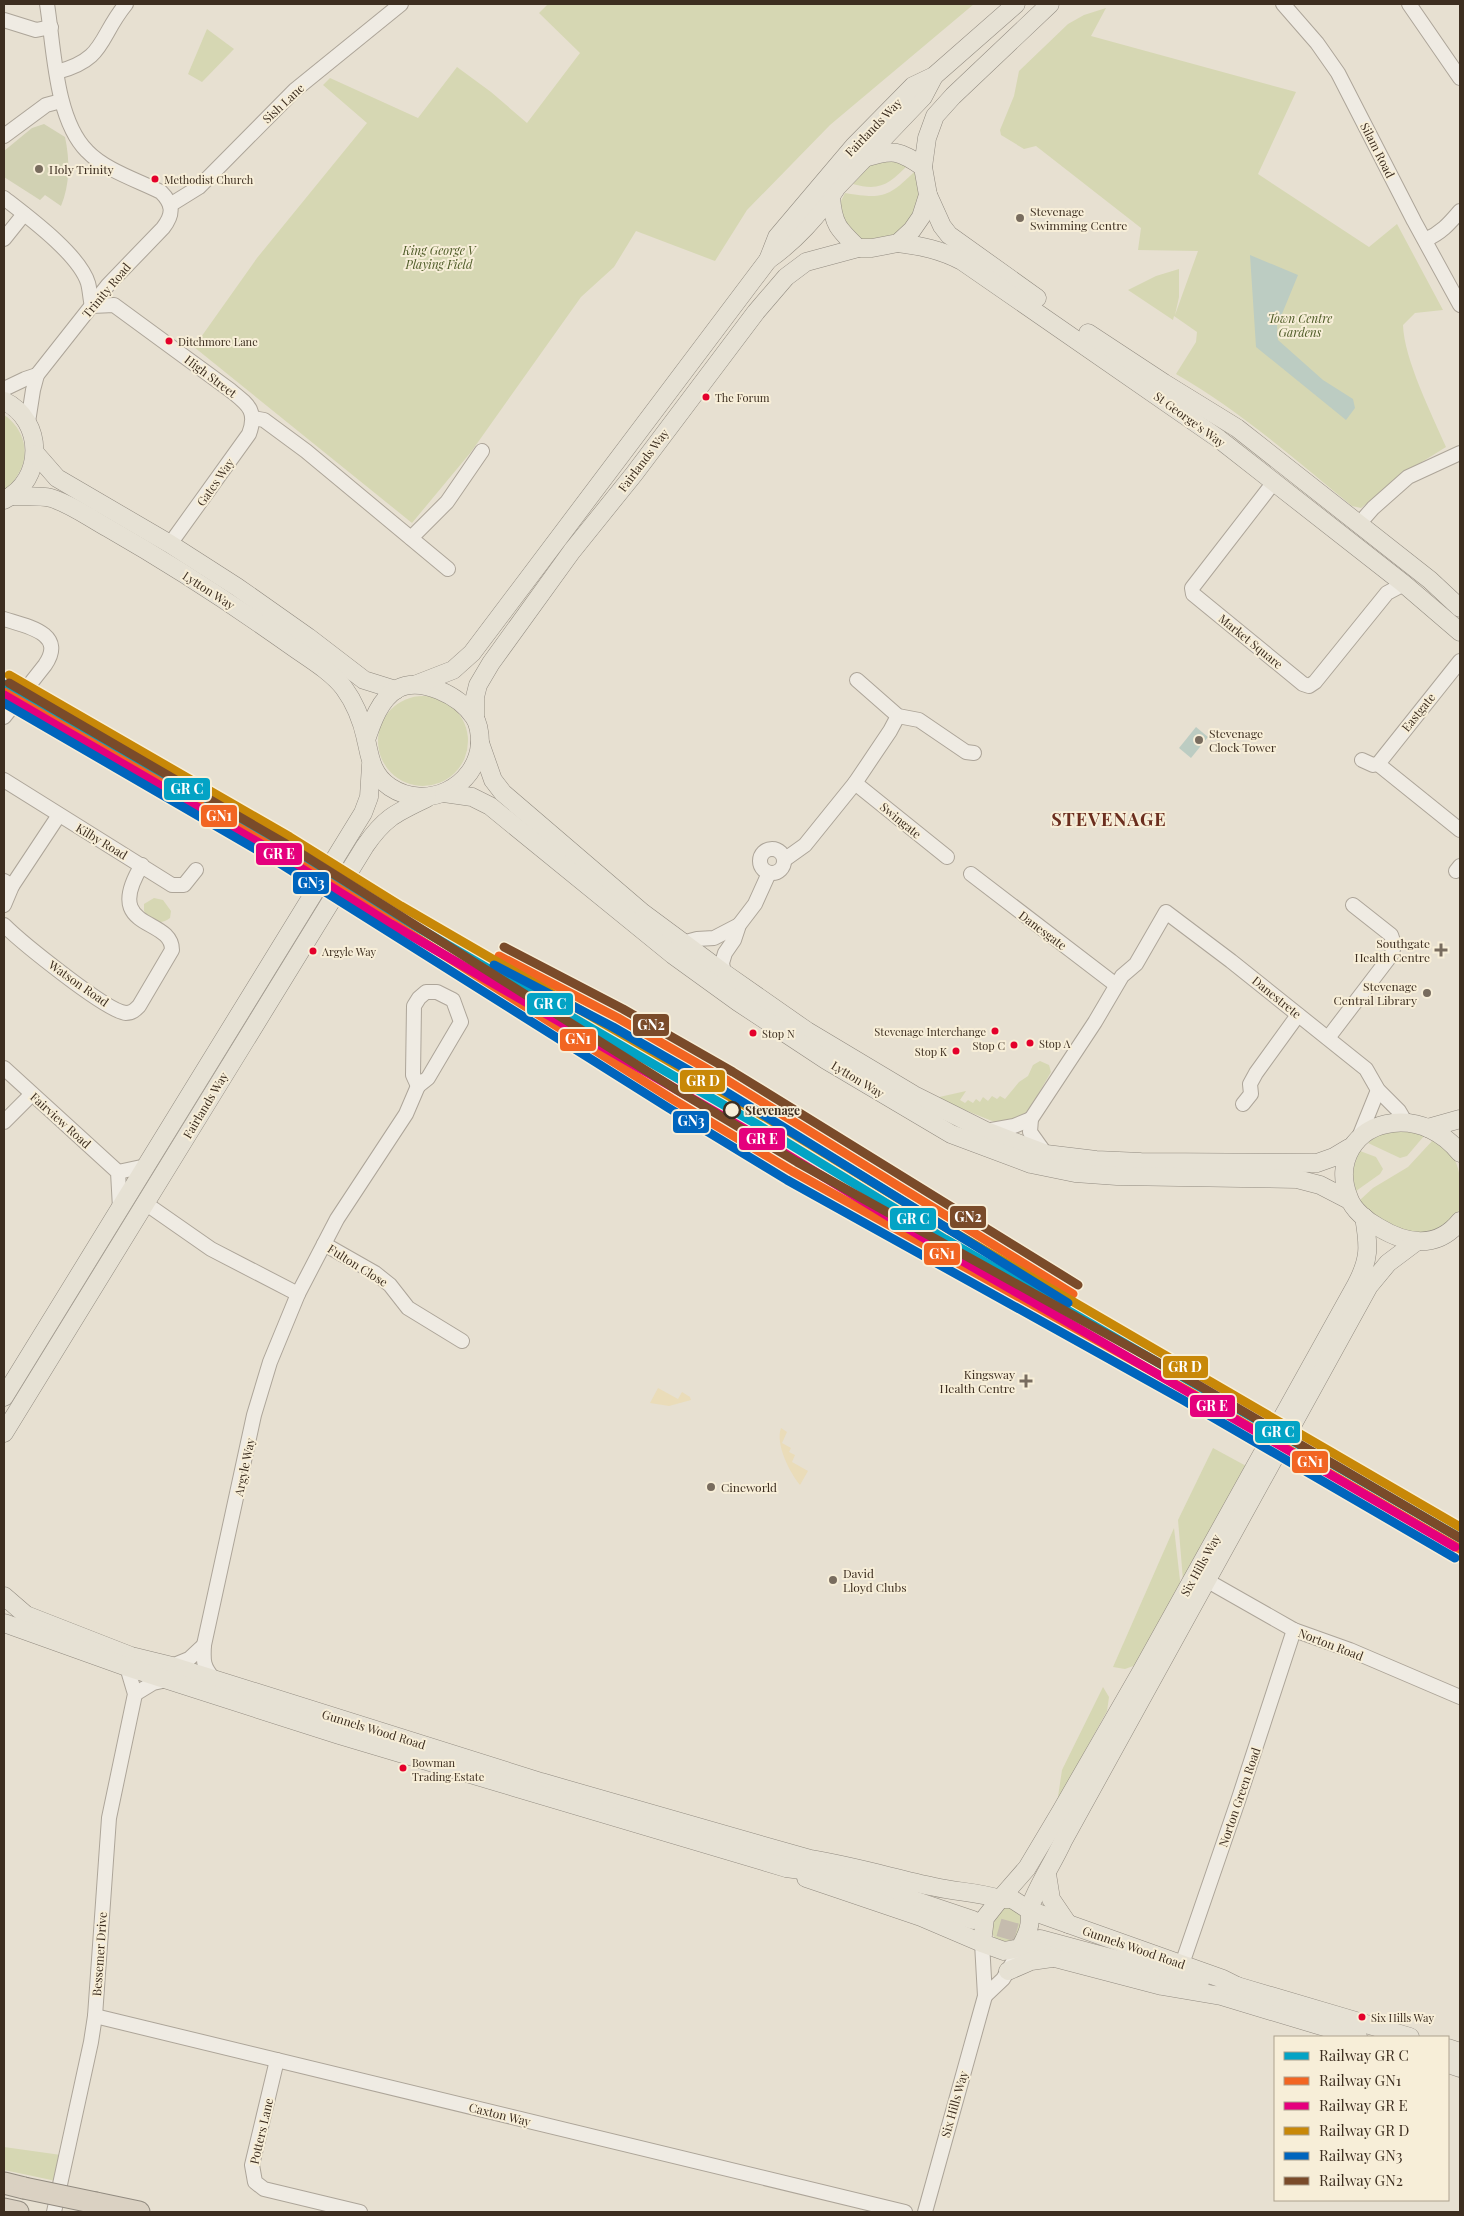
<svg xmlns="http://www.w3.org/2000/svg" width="1464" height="2216" viewBox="0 0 1464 2216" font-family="'Playfair Display',serif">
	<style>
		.green { fill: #d6d7b3 }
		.sand { fill: #eadcb9 }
		.cemetery { fill: #d1d1b3 }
		.water { fill: #bcccc2 }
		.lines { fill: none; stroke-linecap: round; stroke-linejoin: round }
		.major-tunnel { stroke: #c5bcae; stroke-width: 18; stroke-dasharray: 18 9; stroke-linecap: butt }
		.minor-casing { stroke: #ada599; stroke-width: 16 }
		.major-casing { stroke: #928b80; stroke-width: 19 }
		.highway-casing { stroke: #928b80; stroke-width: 23 }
		.minor { stroke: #efebe3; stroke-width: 14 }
		.major { stroke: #e6e1d4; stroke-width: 18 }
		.highway { stroke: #dad1c2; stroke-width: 21 }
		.highway-bridge-casing { stroke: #928b80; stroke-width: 23; stroke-linecap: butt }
		.highway-bridge { stroke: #dad1c2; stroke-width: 21 }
		.rail-1-casing { stroke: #f7eed8; stroke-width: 12 }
		.rail-2-casing { stroke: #f7eed8; stroke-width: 12 }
		.rail-3-casing { stroke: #f7eed8; stroke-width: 12 }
		.rail-4-casing { stroke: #f7eed8; stroke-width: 12 }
		.rail-5-casing { stroke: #f7eed8; stroke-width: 12 }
		.rail-6-casing { stroke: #f7eed8; stroke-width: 12 }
		.rail-1 { stroke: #03a3c5; stroke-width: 9 }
		.rail-2 { stroke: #f26522; stroke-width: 9 }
		.rail-3 { stroke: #e5007d; stroke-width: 9 }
		.rail-4 { stroke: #c88808; stroke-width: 9 }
		.rail-5 { stroke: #0065bd; stroke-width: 9 }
		.rail-6 { stroke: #7a4b2a; stroke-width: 9 }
		.poi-dot { fill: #786c5e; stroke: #f7eed8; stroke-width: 2 }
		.bus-dot { fill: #e4002b; stroke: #f7eed8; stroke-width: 2 }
		.stop-dot { fill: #f7eed8; stroke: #3d2e20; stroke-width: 2.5 }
		.labels { text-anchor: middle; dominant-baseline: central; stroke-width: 4; stroke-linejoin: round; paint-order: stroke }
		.bus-label { font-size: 11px; fill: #3d2e20; stroke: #f7eed8; text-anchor: start }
		.street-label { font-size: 12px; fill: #3d2e20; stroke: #f7eed8 }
		.poi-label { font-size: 12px; fill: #3d2e20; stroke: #f7eed8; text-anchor: start }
		.park-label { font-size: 12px; font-style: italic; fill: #4d5a26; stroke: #f7eed8 }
		.stop-label { font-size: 12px; font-weight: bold; fill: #3d2e20; stroke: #f7eed8; text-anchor: start }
		.district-label { font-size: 18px; font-weight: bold; letter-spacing: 1px; fill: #6b2e1e; stroke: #f7eed8 }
		.line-badge { stroke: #f7eed8; stroke-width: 2 }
		.badge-label { font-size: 14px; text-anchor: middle; font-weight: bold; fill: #fff }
	</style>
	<rect width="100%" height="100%" fill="#e7e0d1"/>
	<g class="green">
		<path d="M548,4h426l-144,121 -83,85 -32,51 -79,-30 -22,36 -33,30 -110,155 -59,71 -218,-176 63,-89 110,-135 -44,-38 7,-7 88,40 39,-51 34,25 36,31 53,-70 -41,-40z"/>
		<path d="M1106,8l-15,28 205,56 -38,82 111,73 28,-23 46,86 -28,3 -12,12c1,34 29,90 43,122l-37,23 -48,38 -9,-2c-57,-47 -112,-95 -176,-132l20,-32 1,-10 -23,-16 -1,4 -45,-30 28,-14 23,-7v28l-4,18 23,-64 -60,-1 3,-22 -105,-82 -12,3 -23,-14 -1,-5 14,-34 5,-25 49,-47 16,-9z"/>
		<path d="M207,29l27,20 -32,33 -14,-8z"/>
		<path d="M884,158l25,6c-19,19 -28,28 -56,20l18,-20z"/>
		<path d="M915,171l5,20 -2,11 -7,18 -15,13 -7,4 -27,3 -14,-7 -9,-28 6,-12c37,6 43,5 70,-22z"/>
		<path d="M4,415c20,13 28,40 13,61 -4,6 -6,11 -13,14z"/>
		<circle cx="423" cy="741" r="45"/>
		<path d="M154,898l9,2 8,11 -1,7c-10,8 -20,3 -26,-7v-7z"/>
		<path d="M1040,1061l9,4 2,7 -18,31 -11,14 -25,6 -62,-25 31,-7 -6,9 5,3 3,-3 5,3 3,-4 4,3 3,-5 5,4 4,-5 5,3 3,-3 5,3 14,-17 9,-6 5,-11z"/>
		<path d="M1394,1129l27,5 3,2 -17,20 -7,2 -32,-15 13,-10z"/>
		<path d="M1433,1140c31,18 27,36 27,68 -7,14 -22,25 -37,27 -11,2 -39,-10 -48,-17 -6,-4 -11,-12 -15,-18l13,-12 35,-21z"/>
		<path d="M1360,1151l16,6 7,12 -3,5 -24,17c-5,-15 -3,-27 4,-40z"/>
		<path d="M1213,1448l35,19 -65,113 -5,-60z"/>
		<path d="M1174,1528l7,61 -45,76 -11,4 -12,-2z"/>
		<path d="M1103,1687l6,10 -2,14 -36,65 -15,34 6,-40z"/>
		<path d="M1010,1907l12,8 -3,24c-17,7 -27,2 -30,-15l11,-16z"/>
		<path d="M4,2147l57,8 -5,26 -52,-11z"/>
	</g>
	<g class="sand">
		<path d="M658,1388l20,11 4,-7 8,5 1,3 -22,6 -19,-3z"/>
		<path d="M781,1428l6,4 -5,11 9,5 -2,4 6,3 -3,7 16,9 -8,14c-10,-12 -25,-41 -19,-57z"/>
	</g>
	<path class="cemetery" d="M44,124l21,13c5,23 5,48 -4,69l-16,-11 -5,5 -36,-23v-26l28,-23z"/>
	<g class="water">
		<path d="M1250,255l48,20 -21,51 1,14 45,40 30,19 2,9 -9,12 -90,-73z"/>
		<path d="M1196,727l12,10 -17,21 -12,-10z"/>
	</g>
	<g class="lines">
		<path class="major-tunnel" d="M973,1920l67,19"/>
		<defs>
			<g id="minor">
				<path d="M1283,4l34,39 21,30 76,148 46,84"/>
				<path d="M1409,4l51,74"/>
				<path d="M4,20l32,10 15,-3"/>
				<path d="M57,72c49,-13 41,-34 69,-68"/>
				<path d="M4,136l42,-31 15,-4"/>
				<path d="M4,198c23,18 75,56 84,85 2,7 2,15 4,23"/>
				<path d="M170,205l29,-18 96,-97 106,-86"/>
				<path d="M4,239l20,-25"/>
				<path d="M1425,240c16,-7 24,-16 35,-29"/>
				<path d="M92,306l22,-1 116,85c17,14 28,20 19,44l-79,110"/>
				<path d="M4,389l21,-10 12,-4"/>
				<path d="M253,418l11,2 42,31 142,118"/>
				<path d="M28,422l5,-32 4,-15 71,-90 55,-57c11,-14 10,-24 -2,-36 -24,-12 -56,-22 -74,-41 -32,-32 -33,-104 -40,-147"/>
				<path d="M1274,482l-82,106 1,6 110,90 6,2 6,-4 72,-89 17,-9"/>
				<path d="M1359,524l14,-16 35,-31 52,-24"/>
				<path d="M411,538l36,-36 35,-51"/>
				<path d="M4,619c22,7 63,14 41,46l-41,52"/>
				<path d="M1460,661l-82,103 82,66"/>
				<path d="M857,680l41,36 21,4 47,32 8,1"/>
				<path d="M1362,760l11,5 5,-1"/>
				<path d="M4,780l168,105h12l12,-15"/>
				<path d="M855,783l92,74"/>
				<circle cx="772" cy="861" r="12"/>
				<path d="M784,860l21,-15 50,-62 35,-52 8,-15"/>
				<path d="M1456,871l4,-5"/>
				<path d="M971,874l145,111"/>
				<path d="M4,881l8,5 47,-71"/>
				<path d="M4,905l8,-19"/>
				<path d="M4,925c16,16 103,87 122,88 6,0 9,-3 13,-7l33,-56c0,-34 -71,-18 -30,-85"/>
				<path d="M682,943l15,-4 17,-1 25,-13"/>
				<path d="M724,973l-2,-10 3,-10 9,-13 5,-15 16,-21 14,-31"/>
				<path d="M426,992h11l16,8 8,22 -33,56 -10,8 -5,-11 1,-69 5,-8z"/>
				<path d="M1328,1038l64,-84 2,-10 -3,-9 -38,-30"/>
				<path d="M4,1068l114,104 2,36"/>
				<path d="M1243,1104l8,-10 -1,-10 6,-11 42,-58"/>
				<path d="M4,1122l28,-28"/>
				<path d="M986,1131l28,-5 17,-7"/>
				<path d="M1359,1137l19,-47"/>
				<path d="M1045,1153l-15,-21 1,-13 64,-97 27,-46 14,-12 30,-52 65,49 135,108 12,21 21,21 7,12"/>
				<path d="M118,1172l28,-6"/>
				<path d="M145,1203l66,46 87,45"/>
				<path d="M324,1244l51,29 15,12 18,23 54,33"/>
				<path d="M1206,1580l88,50 56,20 110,47"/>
				<path d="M172,1666l17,-7 15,-14"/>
				<path d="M214,1679c-11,-12 -11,-18 -10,-34l50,-230 16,-53 28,-68 39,-75 69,-105 12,-28"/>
				<path d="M135,1694l18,-11 14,-3"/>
				<path d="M1182,1964l56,-163 56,-171"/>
				<path d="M985,1996l18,-17 10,-17"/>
				<path d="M95,2016l810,196"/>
				<path d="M277,2060l-25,105 3,17 9,7 96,23"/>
				<path d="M54,2212l37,-170 4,-26 14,-198 26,-124 -8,-27"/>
				<path d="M925,2212l60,-216 -3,-53"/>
			</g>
			<g id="major">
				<path d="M864,158c29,-9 35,-8 59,9"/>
				<path d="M928,195l14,31 7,9 88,63"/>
				<path d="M831,197c2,27 7,32 27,51"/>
				<path d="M898,243c24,3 43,7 64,18l257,178 185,145 56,48"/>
				<path d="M768,260c26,-18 52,-46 69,-73l86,-90 11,-21"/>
				<path d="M1088,333l76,50 73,45 193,152 30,28"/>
				<path d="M4,401c40,19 41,79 0,99"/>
				<path d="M36,454l21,24 113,66 67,43 71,50 56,43 32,10"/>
				<path d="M11,496c13,1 27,-1 40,2 20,6 39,20 57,30 63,36 123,75 182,117 18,13 41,26 54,43 11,15 18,33 22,51 4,19 6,36 24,48 36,24 86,1 90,-43 0,-8 -1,-20 -6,-27 -14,-21 -53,-41 -77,-28 -17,10 -25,33 -31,51"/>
				<path d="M417,684l36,-14 19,-17 296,-393 9,-23 77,-91 59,-60 21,-10 82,-72"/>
				<path d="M475,717v-20l3,-12 13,-22 81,-112 62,-77 122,-162 30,-35 20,-15 52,-14h14l26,-5 14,-13 9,-13 7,-22 -5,-28 4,-29 8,-22 18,-20 97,-92"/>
				<path d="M480,743l13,37 10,13 140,120 81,60 83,58 107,64 72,36 60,23 50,6 45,2 176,1 17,-6 15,-9"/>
				<path d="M444,793l28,4 18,9 183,149 65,47 88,58 125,74 80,30 44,9 42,3 180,3 23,6 29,15"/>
				<path d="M1428,1128l32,-9"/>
				<path d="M1460,1153c-16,-20 -40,-33 -67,-30 -38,4 -59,39 -44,75 4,12 18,23 29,29 28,17 59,23 82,-6"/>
				<path d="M4,1397l359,-584 6,-16 2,-32"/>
				<path d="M4,1433l361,-587c20,-29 31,-33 62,-48"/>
				<path d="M4,1596l22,19 105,41 41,10 369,116 269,77c43,7 83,19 125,28 21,5 44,5 65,12l27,-31 34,-57 80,-139 215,-387c14,-26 13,-39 8,-68"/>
				<path d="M4,1623l123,44 212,68 447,133 53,7 134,45"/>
				<path d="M1047,1874l4,25 17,25"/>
				<path d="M806,1878l115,39 61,26"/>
				<path d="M1040,1939l160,43"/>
				<path d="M1020,1948c7,-13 12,-23 9,-38l-17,-11h-12l-15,19 -3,25 22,8 16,-3 15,2 20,8 107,28 59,10 137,41"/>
				<path d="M1008,1971l23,-10 21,-3"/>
				<path d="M1225,1985l12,1 173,51"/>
				<path d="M1237,1986l-14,-7 -194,-69c8,-24 23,-45 34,-69l306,-555 19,-23 28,-21"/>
				<path d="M1448,2048l12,4"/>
				<path d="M1448,2064l12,4"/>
			</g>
			<g id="highway">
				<path d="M4,2183l20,5"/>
				<path d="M96,2203l43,9"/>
				<path d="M4,2209l14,3"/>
			</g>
		</defs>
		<use href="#minor" class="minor-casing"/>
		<use href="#major" class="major-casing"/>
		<use href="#highway" class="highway-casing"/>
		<use href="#minor" class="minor"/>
		<use href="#major" class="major"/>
		<use href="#highway" class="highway"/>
		<defs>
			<path id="highway-bridge" d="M24,2188l72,15"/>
		</defs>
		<use href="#highway-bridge" class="highway-bridge-casing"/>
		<use href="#highway-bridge" class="highway-bridge"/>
		<defs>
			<path id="rail-1" d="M4,684l281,162 111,69 364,211 185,113 515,299"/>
			<g id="rail-2">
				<path d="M4,692l277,160 391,247 120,72 396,220 272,158"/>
				<path d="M499,956l119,62 110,63 345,213"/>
			</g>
			<path id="rail-3" d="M4,695l276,160 111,69 364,211 185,113 515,299"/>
			<path id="rail-4" d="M9,675l281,162 111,69 364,211 185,113 510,297"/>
			<g id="rail-5">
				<path d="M4,703l272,158 391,246 120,73 396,220 272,158"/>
				<path d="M494,965l119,62 110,63 345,213"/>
			</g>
			<g id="rail-6">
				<path d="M9,683l277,161 391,246 120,72 396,220 267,156"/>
				<path d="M504,947l119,62 110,63 345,213"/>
			</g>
		</defs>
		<use href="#rail-1" class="rail-1-casing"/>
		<use href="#rail-2" class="rail-2-casing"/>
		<use href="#rail-3" class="rail-3-casing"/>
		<use href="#rail-4" class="rail-4-casing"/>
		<use href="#rail-5" class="rail-5-casing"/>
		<use href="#rail-6" class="rail-6-casing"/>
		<use href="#rail-1" class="rail-1"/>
		<use href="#rail-2" class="rail-2"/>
		<use href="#rail-3" class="rail-3"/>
		<use href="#rail-4" class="rail-4"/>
		<use href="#rail-5" class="rail-5"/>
		<use href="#rail-6" class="rail-6"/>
	</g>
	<g class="poi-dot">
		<circle cx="39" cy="169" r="5"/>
		<circle cx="1020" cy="218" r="5"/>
		<circle cx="1199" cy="740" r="5"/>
		<path d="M1438.5 942.5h5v5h5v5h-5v5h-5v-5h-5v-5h5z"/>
		<circle cx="1427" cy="993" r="5"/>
		<path d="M1023.5 1373.5h5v5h5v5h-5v5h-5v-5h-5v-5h5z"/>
		<circle cx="711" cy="1487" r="5"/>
		<circle cx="833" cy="1580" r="5"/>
	</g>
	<g class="bus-dot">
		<circle cx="155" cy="179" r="4.5"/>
		<circle cx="169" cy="341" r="4.5"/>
		<circle cx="706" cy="397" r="4.5"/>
		<circle cx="313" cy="951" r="4.5"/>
		<circle cx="995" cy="1031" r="4.5"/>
		<circle cx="753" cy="1033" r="4.5"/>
		<circle cx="1030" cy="1043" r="4.5"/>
		<circle cx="1014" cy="1045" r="4.5"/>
		<circle cx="956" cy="1051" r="4.5"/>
		<circle cx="403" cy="1768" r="4.5"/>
		<circle cx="1362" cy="2017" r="4.5"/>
	</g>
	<circle class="stop-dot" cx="732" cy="1110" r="8"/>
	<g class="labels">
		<g class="bus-label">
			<text x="164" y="179">Methodist Church</text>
			<text x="178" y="341">Ditchmore Lane</text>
			<text x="715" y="397">The Forum</text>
			<text x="322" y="951">Argyle Way</text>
			<text x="986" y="1031" text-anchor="end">Stevenage Interchange</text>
			<text x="762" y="1033">Stop N</text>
			<text x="1039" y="1043">Stop A</text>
			<text x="1005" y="1045" text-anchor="end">Stop C</text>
			<text x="947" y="1051" text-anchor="end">Stop K</text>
			<text x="412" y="1762">Bowman<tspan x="412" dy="14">Trading Estate</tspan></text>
			<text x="1371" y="2017">Six Hills Way</text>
		</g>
		<g class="street-label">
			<text transform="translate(283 103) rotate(-43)">Sish Lane</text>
			<text transform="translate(873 127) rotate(-46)">Fairlands Way</text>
			<text transform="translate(1378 150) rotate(63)">Silam Road</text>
			<text transform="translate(106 290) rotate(-50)">Trinity Road</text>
			<text transform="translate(211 376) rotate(37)">High Street</text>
			<text transform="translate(1190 419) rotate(36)">St George's Way</text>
			<text transform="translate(643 460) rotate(-53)">Fairlands Way</text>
			<text transform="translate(215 482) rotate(-55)">Gates Way</text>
			<text transform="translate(209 590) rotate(33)">Lytton Way</text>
			<text transform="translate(1251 641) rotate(39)">Market Square</text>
			<text transform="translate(1418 712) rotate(-51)">Eastgate</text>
			<text transform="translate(901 820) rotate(39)">Swingate</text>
			<text transform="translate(102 841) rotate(31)">Kilby Road</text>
			<text transform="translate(1043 930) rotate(37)">Danesgate</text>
			<text transform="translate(79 983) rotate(35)">Watson Road</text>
			<text transform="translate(1277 997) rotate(39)">Danestrete</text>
			<text transform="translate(858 1079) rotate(31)">Lytton Way</text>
			<text transform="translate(205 1105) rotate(-59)">Fairlands Way</text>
			<text transform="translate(61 1120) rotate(42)">Fairview Road</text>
			<text transform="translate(358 1265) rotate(32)">Fulton Close</text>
			<text transform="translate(244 1467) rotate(-78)">Argyle Way</text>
			<text transform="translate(1200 1565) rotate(-61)">Six Hills Way</text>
			<text transform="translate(1331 1644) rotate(21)">Norton Road</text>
			<text transform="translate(374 1729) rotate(17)">Gunnels Wood Road</text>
			<text transform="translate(1239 1797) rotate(-71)">Norton Green Road</text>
			<text transform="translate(1134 1947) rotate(19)">Gunnels Wood Road</text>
			<text transform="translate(99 1954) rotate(-86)">Bessemer Drive</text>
			<text transform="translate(954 2104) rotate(-74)">Six Hills Way</text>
			<text transform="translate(500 2114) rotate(14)">Caxton Way</text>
			<text transform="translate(261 2131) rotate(-77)">Potters Lane</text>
		</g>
		<g class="poi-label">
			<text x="49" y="169">Holy Trinity</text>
			<text x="1030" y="211">Stevenage<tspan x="1030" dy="14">Swimming Centre</tspan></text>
			<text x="1209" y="733">Stevenage<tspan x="1209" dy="14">Clock Tower</tspan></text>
			<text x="1430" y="943" text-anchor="end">Southgate<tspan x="1430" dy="14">Health Centre</tspan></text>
			<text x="1417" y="986" text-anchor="end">Stevenage<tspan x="1417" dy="14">Central Library</tspan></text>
			<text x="1015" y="1374" text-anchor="end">Kingsway<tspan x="1015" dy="14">Health Centre</tspan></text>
			<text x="721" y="1487">Cineworld</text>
			<text x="843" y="1573">David<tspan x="843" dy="14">Lloyd Clubs</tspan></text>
		</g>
		<g class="park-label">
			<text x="439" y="250">King George V<tspan x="439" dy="14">Playing Field</tspan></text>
			<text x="1300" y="318">Town Centre<tspan x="1300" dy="14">Gardens</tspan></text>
		</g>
		<g class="stop-label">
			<text x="745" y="1110">Stevenage</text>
		</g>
		<g class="district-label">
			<text x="1109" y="819">STEVENAGE</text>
		</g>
	</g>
	<g class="line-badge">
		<rect x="163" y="777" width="48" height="24" rx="5" fill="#03a3c5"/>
		<rect x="200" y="804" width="38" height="24" rx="5" fill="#f26522"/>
		<rect x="255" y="842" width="48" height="24" rx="5" fill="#e5007d"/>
		<rect x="292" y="871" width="38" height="24" rx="5" fill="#0065bd"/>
		<rect x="526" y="992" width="48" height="24" rx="5" fill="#03a3c5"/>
		<rect x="632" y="1013" width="38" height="24" rx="5" fill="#7a4b2a"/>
		<rect x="559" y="1028" width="38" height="24" rx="5" fill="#f26522"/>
		<rect x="679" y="1069" width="47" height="24" rx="5" fill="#c88808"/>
		<rect x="672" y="1110" width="38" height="24" rx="5" fill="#0065bd"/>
		<rect x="738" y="1127" width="48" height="24" rx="5" fill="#e5007d"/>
		<rect x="949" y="1205" width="38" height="24" rx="5" fill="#7a4b2a"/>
		<rect x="889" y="1207" width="48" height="24" rx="5" fill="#03a3c5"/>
		<rect x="923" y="1242" width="38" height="24" rx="5" fill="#f26522"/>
		<rect x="1162" y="1355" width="47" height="24" rx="5" fill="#c88808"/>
		<rect x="1189" y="1394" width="47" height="24" rx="5" fill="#e5007d"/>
		<rect x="1254" y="1420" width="47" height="24" rx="5" fill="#03a3c5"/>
		<rect x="1291" y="1450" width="38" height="24" rx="5" fill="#f26522"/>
	</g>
	<g class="badge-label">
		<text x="187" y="794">GR C</text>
		<text x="219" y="821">GN1</text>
		<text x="279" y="859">GR E</text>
		<text x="311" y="888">GN3</text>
		<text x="550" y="1009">GR C</text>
		<text x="651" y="1030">GN2</text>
		<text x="578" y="1044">GN1</text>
		<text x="703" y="1086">GR D</text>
		<text x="691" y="1126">GN3</text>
		<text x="762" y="1144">GR E</text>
		<text x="968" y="1222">GN2</text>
		<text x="913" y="1224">GR C</text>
		<text x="942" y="1259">GN1</text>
		<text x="1185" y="1372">GR D</text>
		<text x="1212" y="1411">GR E</text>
		<text x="1278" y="1437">GR C</text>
		<text x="1310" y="1467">GN1</text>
	</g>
	<rect width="1464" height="2216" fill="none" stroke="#3d2e20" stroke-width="10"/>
	<rect x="1274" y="2036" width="175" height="165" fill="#f7eed8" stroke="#ada18e"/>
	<rect x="1284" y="2052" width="25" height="8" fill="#03a3c5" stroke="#ada18e"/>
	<text x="1319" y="2061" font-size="15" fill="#3d2e20">Railway GR C</text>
	<rect x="1284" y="2077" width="25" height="8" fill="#f26522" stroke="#ada18e"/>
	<text x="1319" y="2086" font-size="15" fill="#3d2e20">Railway GN1</text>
	<rect x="1284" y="2102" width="25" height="8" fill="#e5007d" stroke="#ada18e"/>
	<text x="1319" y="2111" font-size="15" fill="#3d2e20">Railway GR E</text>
	<rect x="1284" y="2127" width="25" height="8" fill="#c88808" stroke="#ada18e"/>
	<text x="1319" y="2136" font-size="15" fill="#3d2e20">Railway GR D</text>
	<rect x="1284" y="2152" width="25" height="8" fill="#0065bd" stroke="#ada18e"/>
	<text x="1319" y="2161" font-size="15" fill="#3d2e20">Railway GN3</text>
	<rect x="1284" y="2177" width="25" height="8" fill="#7a4b2a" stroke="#ada18e"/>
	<text x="1319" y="2186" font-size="15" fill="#3d2e20">Railway GN2</text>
</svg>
